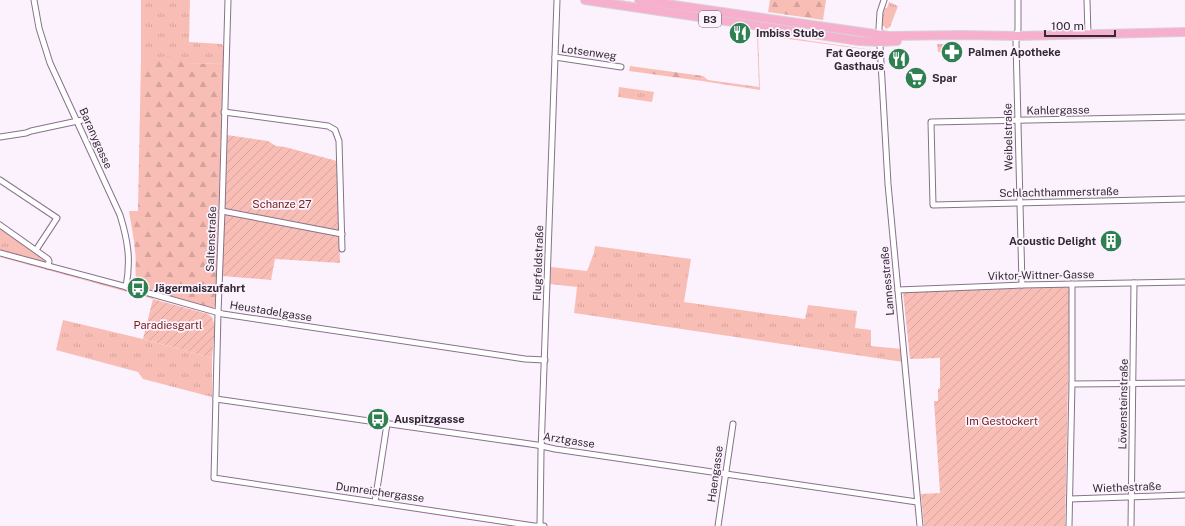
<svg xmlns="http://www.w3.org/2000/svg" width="1185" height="526" font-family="'Public Sans',sans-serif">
<defs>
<pattern id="grass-tufts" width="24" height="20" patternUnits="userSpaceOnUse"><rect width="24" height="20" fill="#f8beb6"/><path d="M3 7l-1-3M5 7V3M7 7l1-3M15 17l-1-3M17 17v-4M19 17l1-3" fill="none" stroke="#d5a39d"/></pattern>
<pattern id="forest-firs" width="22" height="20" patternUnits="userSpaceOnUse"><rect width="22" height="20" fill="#f8beb6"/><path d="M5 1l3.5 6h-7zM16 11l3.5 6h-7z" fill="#d5a39d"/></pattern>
<pattern id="garden-furrows" width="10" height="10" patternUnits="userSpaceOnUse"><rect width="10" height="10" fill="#f8beb6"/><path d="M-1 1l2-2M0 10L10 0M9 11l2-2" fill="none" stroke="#d5a39d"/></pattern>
</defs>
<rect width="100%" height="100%" fill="#fcf2fe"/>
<g fill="url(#grass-tufts)">
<polygon points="141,0 190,0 189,42 222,44 223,46 223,63 190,64 141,58"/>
<polygon points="596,0 620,0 820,30 865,36 865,37 838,34"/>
<polygon points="889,2 898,6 890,27 886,29 884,26 882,26 883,15 885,8 887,8"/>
<polygon points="757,33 873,50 878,51 758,35 760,90 702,81 703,76 708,80 759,87"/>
<polygon points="958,43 959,57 950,57 950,60 943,60 942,52 938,52 937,44 944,44 945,56 957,54 957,46 953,44"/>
<polygon points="619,87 654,92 652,102 618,97"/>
<polygon points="0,229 43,258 45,262 44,263 0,252"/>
<polygon points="595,246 691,259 684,302 805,319 808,305 857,311 855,328 871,330 871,346 902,349 903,362 574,313 577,287 550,284 551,267 587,271 594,253"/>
<polygon points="0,257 6,257 79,277 79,278 90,281 91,280 93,280 153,297 153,299"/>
<polygon points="63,320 143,339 212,358 212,397 143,379 138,372 56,350"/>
</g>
<g fill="url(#forest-firs)">
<polygon points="770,0 826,0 823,20 768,12"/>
<path d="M141 58C156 58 178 53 190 64L223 63 216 305 212 309 139 288C133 276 137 264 135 251 134 238 131 225 129 211H138Z"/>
<polygon points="630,66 703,76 702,81 629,71"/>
</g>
<g fill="url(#garden-furrows)">
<polygon points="227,135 268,141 276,146 285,147 337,161 340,263 275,259 271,280 222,276"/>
<polygon points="1070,287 1065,526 924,526 921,494 940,493 934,401 938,401 938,389 940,388 940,358 910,359 903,292"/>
<polygon points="153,299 208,314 212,317 215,327 212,358 143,339"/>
</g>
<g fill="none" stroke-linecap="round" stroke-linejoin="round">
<g stroke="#88718c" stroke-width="7">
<g id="street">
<path d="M34 0 39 28 50 63 120 215C128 241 131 260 126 287"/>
<polyline points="228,0 222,211 218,313 214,478 534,526 544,526"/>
<polyline points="884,0 880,12 879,28 888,184 920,526"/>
<polyline points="1018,0 1018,29 1016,42 1022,285"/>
<polyline points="1087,0 1088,35"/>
<polyline points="555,57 621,67"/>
<polyline points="224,112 328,126 335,130 339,141 342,249"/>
<polyline points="1185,117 931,122 933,205 1185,199"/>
<polyline points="0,137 26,133 31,131 87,119"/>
<polyline points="0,180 57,218 36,250"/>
<polyline points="222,211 342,234"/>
<polyline points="0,225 48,259 49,261 48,266"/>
<polyline points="0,253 138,290 223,314 525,359 545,360"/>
<polyline points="898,290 1022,285 1185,282"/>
<polyline points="1072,384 1185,383"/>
<polyline points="216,399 537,445 555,449 917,502"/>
<polyline points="1070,499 1185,495"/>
<polyline points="375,502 387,424"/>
<polyline points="540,526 541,452 557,0"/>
<polyline points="718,526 733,424"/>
<polyline points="1069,526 1072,384 1072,284"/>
<polyline points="1131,526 1134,283"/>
</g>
</g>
<g stroke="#d6d4d7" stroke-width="10">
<g id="primary">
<polyline points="585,0 859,41 880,42 897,41"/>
<polyline points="639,0 889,36 962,35 1018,36 1185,32"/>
</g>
</g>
<use href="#street" stroke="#fff" stroke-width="5"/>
<use href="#primary" stroke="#f7afce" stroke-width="8"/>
</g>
<defs>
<g id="restaurant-disc" transform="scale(1.15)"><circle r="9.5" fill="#2f8051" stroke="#fcf2fe"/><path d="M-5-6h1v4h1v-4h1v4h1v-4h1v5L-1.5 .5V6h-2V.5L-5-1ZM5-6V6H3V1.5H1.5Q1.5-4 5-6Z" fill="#fff"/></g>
<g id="pharmacy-disc" transform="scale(1.15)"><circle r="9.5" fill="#2f8051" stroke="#fcf2fe"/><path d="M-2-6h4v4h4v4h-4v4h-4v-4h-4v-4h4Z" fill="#fff"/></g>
<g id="supermarket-disc" transform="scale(1.15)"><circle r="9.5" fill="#2f8051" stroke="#fcf2fe"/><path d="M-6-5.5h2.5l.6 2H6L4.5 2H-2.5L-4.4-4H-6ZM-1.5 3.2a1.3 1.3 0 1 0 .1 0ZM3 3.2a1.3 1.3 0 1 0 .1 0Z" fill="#fff"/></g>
<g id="building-disc" transform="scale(1.15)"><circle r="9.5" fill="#2f8051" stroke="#fcf2fe"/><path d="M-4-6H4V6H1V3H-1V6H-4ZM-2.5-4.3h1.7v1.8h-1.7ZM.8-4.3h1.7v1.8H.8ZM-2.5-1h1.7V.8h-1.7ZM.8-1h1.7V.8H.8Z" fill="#fff"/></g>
<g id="bus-disc" transform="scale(1.15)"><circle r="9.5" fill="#2f8051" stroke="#fcf2fe"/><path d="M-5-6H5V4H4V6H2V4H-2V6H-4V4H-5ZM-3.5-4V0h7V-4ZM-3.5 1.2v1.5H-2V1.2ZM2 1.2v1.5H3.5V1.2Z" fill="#fff"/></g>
</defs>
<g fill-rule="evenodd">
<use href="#restaurant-disc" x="740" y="33"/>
<use href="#pharmacy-disc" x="952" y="52"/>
<use href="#restaurant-disc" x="899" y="59"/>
<use href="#supermarket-disc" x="916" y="78"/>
<use href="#building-disc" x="1111" y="241"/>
<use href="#bus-disc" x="138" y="288"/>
<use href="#bus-disc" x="378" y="419"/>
</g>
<g text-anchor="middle" stroke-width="3.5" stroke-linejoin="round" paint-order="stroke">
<rect fill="#fcf2fe" stroke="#6f6671" stroke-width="1" x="699" y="11" width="22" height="16" rx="3"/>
<g font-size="10" font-weight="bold" fill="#332a35">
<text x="710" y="23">B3</text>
</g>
<g font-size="11" font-weight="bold" fill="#332a35" stroke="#fcf2fe" text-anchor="start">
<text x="756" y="37">Imbiss Stube</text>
<text x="968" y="56">Palmen Apotheke</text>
<text x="884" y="57" text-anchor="end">Fat George<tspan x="884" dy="13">Gasthaus</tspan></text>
<text x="932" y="82">Spar</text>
<text x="1096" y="245" text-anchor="end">Acoustic Delight</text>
<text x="154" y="292">Jägermaiszufahrt</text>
<text x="394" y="423">Auspitzgasse</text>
</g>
<g font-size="11" fill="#332a35" stroke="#fcf2fe">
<text transform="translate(589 52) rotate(8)" y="4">Lotsenweg</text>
<text transform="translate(1058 110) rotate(-1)" y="4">Kahlergasse</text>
<text transform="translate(1008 137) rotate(-91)" y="4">Weibelstraße</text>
<text transform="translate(96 138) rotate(66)" y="4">Baranygasse</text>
<text transform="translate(1059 192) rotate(-1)" y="4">Schlachthammerstraße</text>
<text transform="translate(211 239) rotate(-88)" y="4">Saltenstraße</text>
<text transform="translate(538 263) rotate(-88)" y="4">Flugfeldstraße</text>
<text transform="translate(1041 275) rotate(-1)" y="4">Viktor-Wittner-Gasse</text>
<text transform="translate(887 281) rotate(-95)" y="4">Lannesstraße</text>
<text transform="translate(271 311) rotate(9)" y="4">Heustadelgasse</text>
<text transform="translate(1123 404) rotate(-89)" y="4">Löwensteinstraße</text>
<text transform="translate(569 440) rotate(9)" y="4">Arztgasse</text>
<text transform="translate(715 474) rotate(-82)" y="4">Haengasse</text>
<text transform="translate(1127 487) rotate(-2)" y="4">Wiethestraße</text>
<text transform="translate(380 492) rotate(8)" y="4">Dumreichergasse</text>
</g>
<g font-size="11" fill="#77231d" stroke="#fcf2fe">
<text x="282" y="208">Schanze 27</text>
<text x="168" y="329">Paradiesgartl</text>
<text x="1002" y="425">Im Gestockert</text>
</g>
</g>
<path d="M1045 30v6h70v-6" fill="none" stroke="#332a35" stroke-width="2"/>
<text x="1051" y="30" font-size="12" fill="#332a35" stroke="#fcf2fe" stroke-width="3" paint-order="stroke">100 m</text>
</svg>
